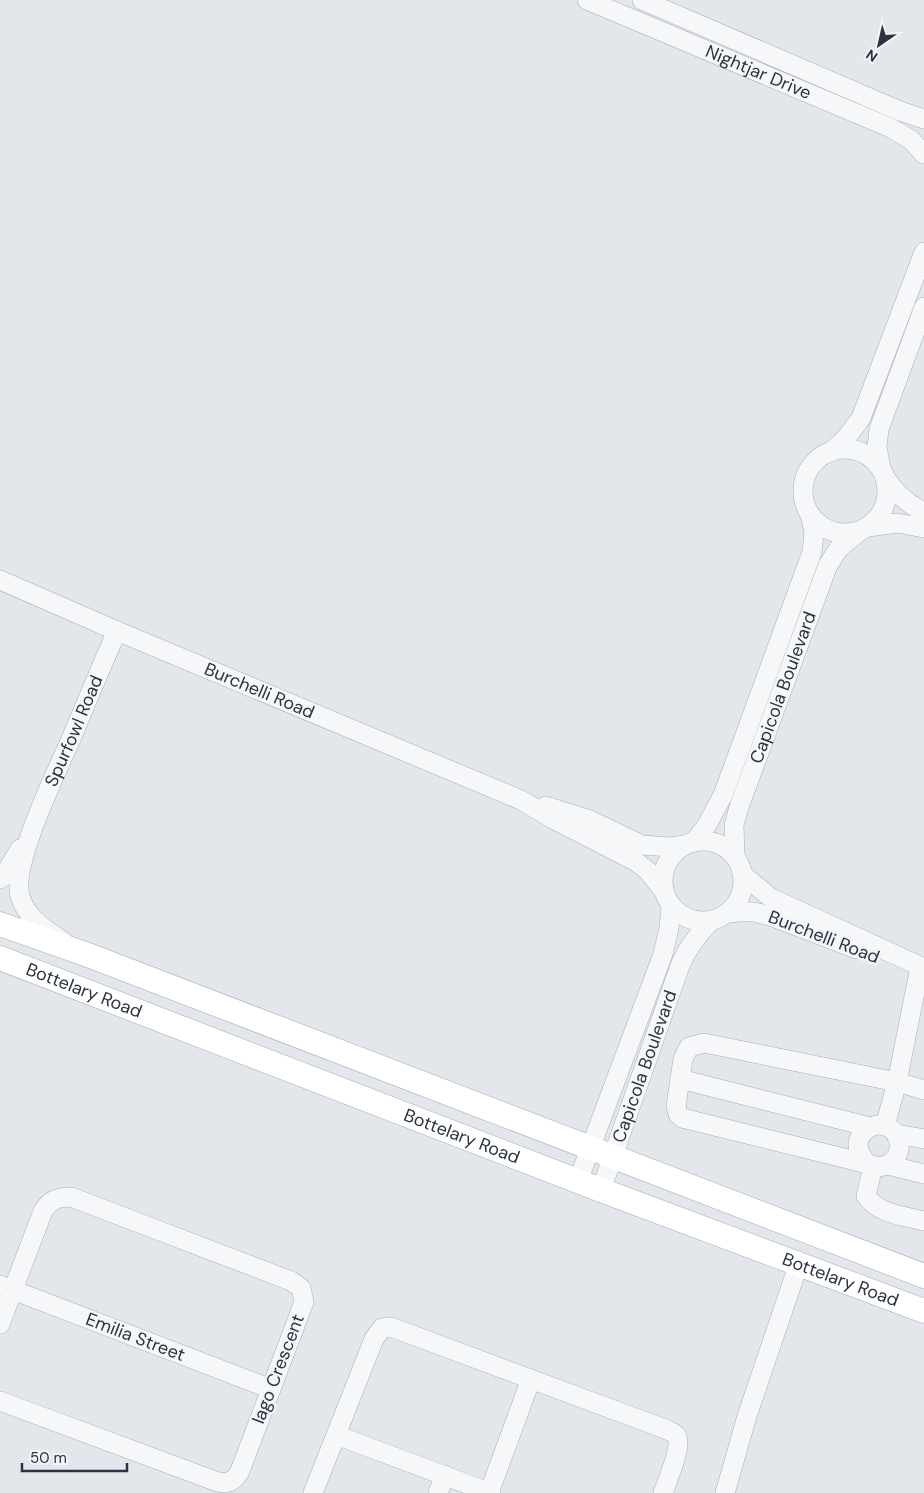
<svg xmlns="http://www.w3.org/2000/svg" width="924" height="1493" font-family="'DM Sans',sans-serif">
<rect width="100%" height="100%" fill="#e3e6eb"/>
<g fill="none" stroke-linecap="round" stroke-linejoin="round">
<g stroke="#a8adb5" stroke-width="20">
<g id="minor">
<path id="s1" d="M587 0 891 128 911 140 924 154"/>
<polyline points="642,0 900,111 924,119"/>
<circle cx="845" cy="491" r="42"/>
<polyline points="831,452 847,437 861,418 924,252"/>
<polyline points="881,469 877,447 879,429 924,307"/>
<path d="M885 477C895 493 907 504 924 512"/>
<polyline points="868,527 897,523 924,528"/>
<path id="s2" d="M0 580 117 631 521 800 553 819 635 861 648 871 663 890"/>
<polyline points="546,806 590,820 642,845 670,847 685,845"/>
<circle cx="703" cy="881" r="40"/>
<polyline points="694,842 707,825 723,795 812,552 814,532 810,514"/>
<path id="s3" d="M735 857 734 825 739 807 828 565 839 548 860 531"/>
<polyline points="742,874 771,898 924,968"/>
<polyline points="0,879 3,877 20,849"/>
<polyline points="727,913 740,912 754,912 770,916 856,949"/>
<path id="s4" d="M63 941C45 930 26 917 20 896 11 864 57 771 71 739 86 703 101 667 117 631"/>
<polyline points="680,1079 870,1127"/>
<polyline points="885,1126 897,1082 920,967"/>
<polyline points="896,1134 924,1139"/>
<path d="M867 1163C860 1156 856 1148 859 1139 862 1132 867 1128 873 1126 900 1118 912 1160 880 1167L682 1118 678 1114 676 1106 683 1059 689 1047 704 1043 897 1082 924 1090"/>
<polyline points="888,1165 924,1174"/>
<path d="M873 1166 866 1196C878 1214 904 1216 924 1221"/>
<polyline points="578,1181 663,954 669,928 671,906"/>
<path id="s5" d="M601 1190 681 963C689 946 698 934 711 921"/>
<path id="s6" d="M0 1285 271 1389"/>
<path d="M0 1324 43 1211C50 1200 58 1197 71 1197L291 1281 301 1288 304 1302 240 1471C234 1482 226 1485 215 1481L0 1401"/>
<polyline points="336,1435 491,1493"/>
<path d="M313 1493 374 1339 382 1328 391 1327 665 1429C668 1431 673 1432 676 1435 684 1442 667 1482 663 1493"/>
<polyline points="438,1493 445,1475"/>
<polyline points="489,1493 531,1379"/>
<polyline points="725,1493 747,1416 799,1263"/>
</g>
</g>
<g stroke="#a3aab7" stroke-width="25">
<g id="major">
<polyline points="0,924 88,955 924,1276"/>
<path id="s7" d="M0 958 601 1190 924 1311"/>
</g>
</g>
<use href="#minor" stroke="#f6f7f9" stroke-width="19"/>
<use href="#major" stroke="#fff" stroke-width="24"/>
</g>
<g text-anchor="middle" stroke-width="5" stroke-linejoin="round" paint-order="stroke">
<g font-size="18" fill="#2b3343" stroke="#f3f5f8">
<text dy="6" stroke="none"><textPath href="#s1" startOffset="186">Nightjar Drive</textPath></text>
<text dy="6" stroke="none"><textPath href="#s3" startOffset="178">Capicola Boulevard</textPath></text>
<text dy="6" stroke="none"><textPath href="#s2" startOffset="282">Burchelli Road</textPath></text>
<text dy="6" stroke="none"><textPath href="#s4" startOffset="239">Spurfowl Road</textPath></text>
<text transform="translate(824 937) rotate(21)" y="6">Burchelli Road</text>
<text dy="6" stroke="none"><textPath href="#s7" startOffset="90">Bottelary Road</textPath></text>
<text dy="6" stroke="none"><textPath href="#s5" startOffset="131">Capicola Boulevard</textPath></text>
<text dy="6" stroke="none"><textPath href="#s7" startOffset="495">Bottelary Road</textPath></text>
<text dy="6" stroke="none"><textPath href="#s7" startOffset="900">Bottelary Road</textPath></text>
<text dy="6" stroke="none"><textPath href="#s6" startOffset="145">Emilia Street</textPath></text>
<text transform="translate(278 1369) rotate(-69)" y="6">Iago Crescent</text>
</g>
</g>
<g transform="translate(879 45) rotate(214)" stroke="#f3f5f8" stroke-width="4" paint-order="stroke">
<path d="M0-4L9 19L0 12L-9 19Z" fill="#2b3343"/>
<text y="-8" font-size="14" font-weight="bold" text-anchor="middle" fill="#2b3343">N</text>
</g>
<path d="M22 1463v8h105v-8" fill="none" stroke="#2b3343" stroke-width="2.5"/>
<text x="30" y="1463" font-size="15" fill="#2b3343" stroke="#f3f5f8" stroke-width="4" paint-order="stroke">50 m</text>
</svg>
